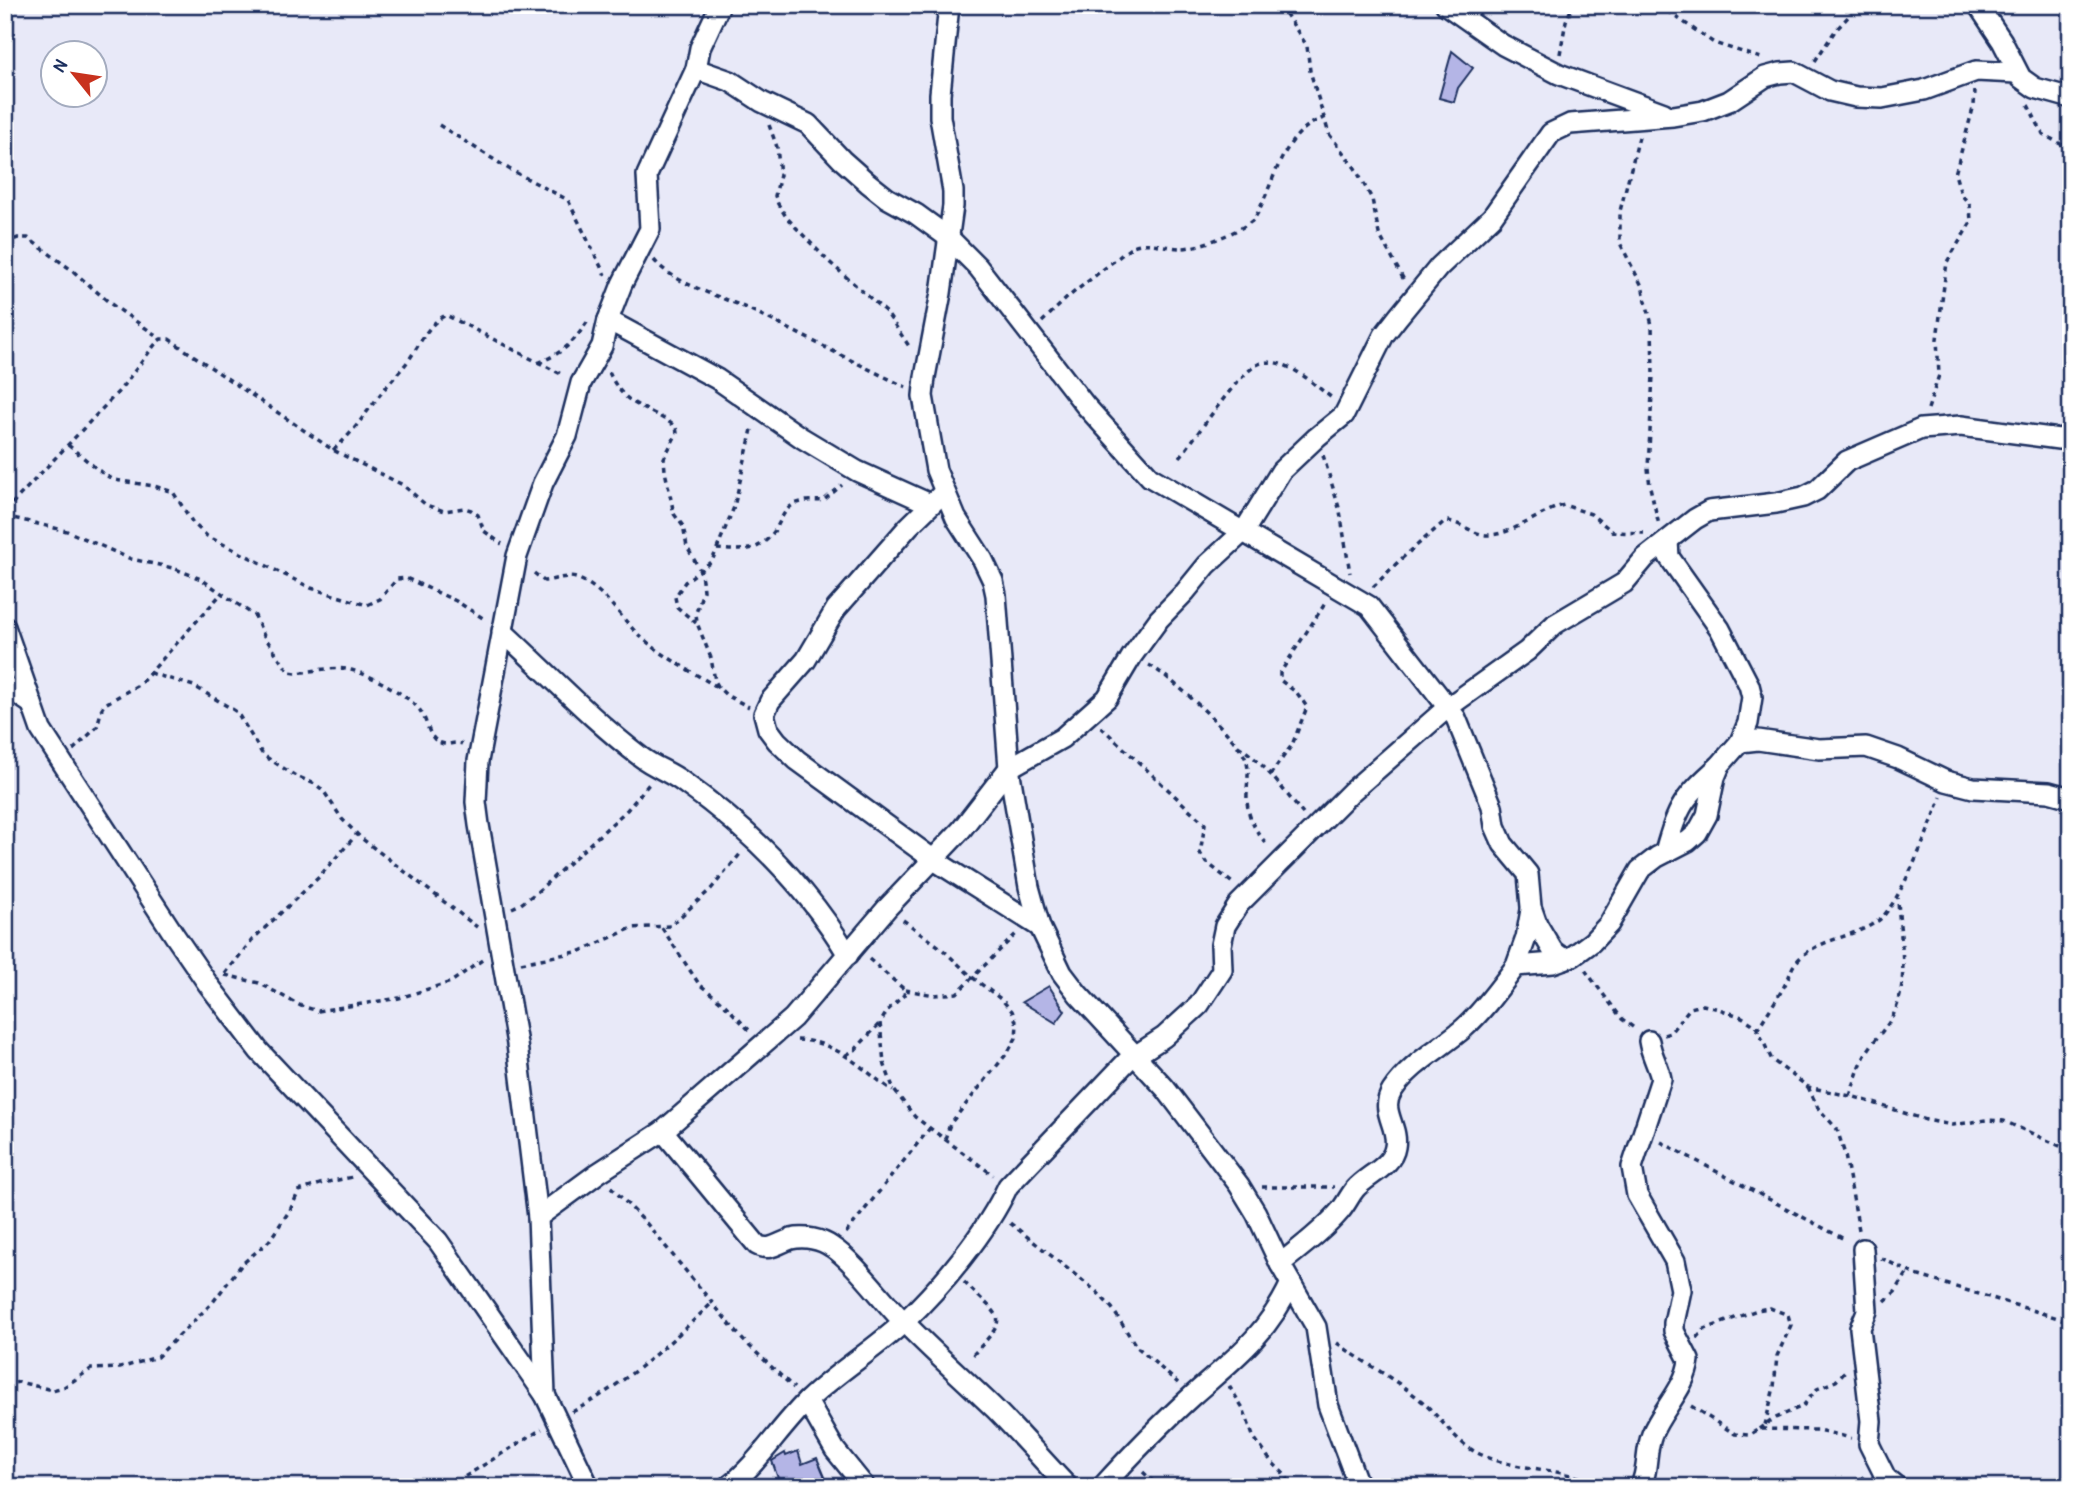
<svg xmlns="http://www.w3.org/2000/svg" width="2076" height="1492" font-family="'Patrick Hand',sans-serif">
<rect width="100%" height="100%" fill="#e8e9f8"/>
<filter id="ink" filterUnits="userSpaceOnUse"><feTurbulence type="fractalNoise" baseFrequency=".0143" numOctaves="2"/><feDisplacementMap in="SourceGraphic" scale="14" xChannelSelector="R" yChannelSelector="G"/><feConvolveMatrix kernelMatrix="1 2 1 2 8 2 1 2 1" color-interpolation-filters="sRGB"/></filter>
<g filter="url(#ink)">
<g fill="#b4b5e6" stroke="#1b2f5e" stroke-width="2">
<polygon points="1452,51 1473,68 1458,88 1454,102 1439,98"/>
<polygon points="1049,986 1065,1011 1056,1023 1022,1002"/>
<polygon points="798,1451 802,1464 817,1458 825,1477 801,1487 781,1487 772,1461 785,1453 786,1456"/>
</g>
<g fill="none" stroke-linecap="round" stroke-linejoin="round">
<g stroke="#1b2f5e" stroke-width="24">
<g id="minor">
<polyline points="949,5 940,94 940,117 953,191 953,206 941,293 925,377 923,396 936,470 956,518 983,560 993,581 996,595 1009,768 1029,887 1040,927 1062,973 1078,994 1165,1088 1239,1185 1256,1213 1280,1264 1316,1327 1328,1405 1359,1487"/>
<polyline points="1446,5 1503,45 1559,74 1664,113"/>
<polyline points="1978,5 2002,41 2021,78 2035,88 2071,98"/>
<polyline points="696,69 730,81 762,102 808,124 842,160 868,183 887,198 916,214 949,238 978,267 1085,405 1150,477 1369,606 1456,718 1492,806 1495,826 1503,844 1528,874 1531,907 1537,924 1553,951 1564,959"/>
<polyline points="608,320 717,379 802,438 857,471 930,504"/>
<polyline points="944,492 909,526 836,609 806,660 770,701 764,714 768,729 777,741 797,760 934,860 1040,927"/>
<polyline points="5,627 41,730 175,936 208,984 259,1051 438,1241 545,1395 589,1487"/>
<path d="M502 631C548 673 592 720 641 757 654 767 670 772 683 782 749 829 806 884 848 955"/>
<polyline points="5,686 32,704"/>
<polyline points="1740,742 1758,740 1819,749 1866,747 1898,758 1946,781 1973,788 2049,792 2071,798"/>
<path d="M1665 852C1678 806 1683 798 1719 766"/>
<polyline points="1516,966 1526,938 1531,910"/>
<polyline points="1135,1056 1164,1037 1199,1005 1222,970 1221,945 1225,926 1239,904 1351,792 1447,708 1527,651 1555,624 1624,583 1645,558 1695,519 1709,511 1776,503 1803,497 1817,490 1847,461 1921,429 1961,426 2059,439 2071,435"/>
<path d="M663 1131 757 1245C770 1252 778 1243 791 1239 805 1236 821 1239 832 1247 854 1261 882 1300 902 1320 932 1351 964 1379 995 1409 1020 1434 1043 1461 1068 1487"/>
<polyline points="538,1217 598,1173 663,1131 793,1018 887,908 961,830 1009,768 1062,738 1107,698 1132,656 1159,619 1185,592 1207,565 1244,531 1281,471 1317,437 1344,415 1384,335 1398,317 1439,267 1492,217 1551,133 1570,124 1673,116 1703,111 1729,101 1765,77 1780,73 1794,72 1830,91 1856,97 1882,98 1924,90 1976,71 2016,73"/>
<polyline points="1863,1249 1867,1311 1860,1328 1871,1421 1869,1444 1886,1478 1897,1487"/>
<path d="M1280 1264C1301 1247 1323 1231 1340 1211 1346 1204 1350 1195 1355 1189 1367 1175 1392 1167 1395 1147 1399 1126 1379 1111 1392 1091 1410 1064 1441 1048 1464 1028 1484 1010 1500 987 1516 966L1553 963 1564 959 1573 956 1592 942 1609 924 1640 870 1657 857 1688 841 1697 833 1707 815 1715 777 1720 765 1740 742 1748 723 1752 697 1749 685 1720 629 1669 557 1668 541"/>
<polyline points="545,1395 538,1217 517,1044 479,825 476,802 478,761 517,556 543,483 567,436 581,383 602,346 608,320 622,284 650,229 647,175 696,69 700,48 720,5"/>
<polyline points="807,1401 835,1450 865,1487"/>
<path d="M728 1487C759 1463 780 1427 808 1400 838 1371 874 1350 904 1322 941 1287 987 1232 1008 1186L1134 1054"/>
<path d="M1102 1487C1131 1455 1161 1424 1193 1395 1234 1359 1268 1334 1291 1283"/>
<path d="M1640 1487C1649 1471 1645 1451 1652 1434 1662 1409 1686 1388 1689 1360L1674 1331V1323L1681 1290 1675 1261 1637 1195 1632 1167 1661 1079C1659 1067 1651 1055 1649 1041"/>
</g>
</g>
<g stroke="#1b2f5e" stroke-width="3.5" stroke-dasharray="5 5" stroke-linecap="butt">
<polyline points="1280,5 1307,46 1310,71 1329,134 1355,168 1372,199 1379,234 1405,282"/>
<polyline points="1638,5 1669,12 1714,43 1761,58"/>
<polyline points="1560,54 1566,21 1573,5"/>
<polyline points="1815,61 1835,31 1849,16 1852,5"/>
<polyline points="2028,105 2043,134 2071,150"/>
<polyline points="439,125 509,169 568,200 605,275"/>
<polyline points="769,125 777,147 779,166 780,175 775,196 778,204 787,218 827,260 886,312 911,349"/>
<polyline points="1639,137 1620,211 1620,243 1642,286 1652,325 1653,375 1648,468 1650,487 1659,525"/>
<polyline points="5,243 18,238 28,238 73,271 111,304 160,338"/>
<path d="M654 260C676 286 725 297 755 312 806 337 855 363 906 387"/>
<path d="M1042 322 1068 297 1133 246C1148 240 1166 248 1181 248 1199 248 1238 232 1252 221 1258 215 1261 205 1265 197 1278 167 1289 129 1324 118"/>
<path d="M538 363C564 352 572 344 588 321"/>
<path d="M609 372C625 409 647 405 676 427L677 433 664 458 665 471 674 514 683 526 687 547 700 570 702 580 703 591 696 613 697 623 711 658 715 681 719 688 726 695 749 707"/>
<polyline points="1928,409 1939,375 1937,339 1947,262 1971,222 1970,205 1961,194 1955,174 1974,105 1975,91"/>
<polyline points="68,445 102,473 114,480 154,486 173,492 193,523 207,536 311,588 367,605 380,599 397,579 406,578 456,601 486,620"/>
<path d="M333 450C351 435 362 418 376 400 386 386 398 374 408 361 420 345 427 324 446 315L563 375"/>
<polyline points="1323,455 1340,511 1350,573"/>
<path d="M1180 457C1195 439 1240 369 1261 363 1287 357 1313 384 1332 398"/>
<polyline points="5,511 119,391 157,342 161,339 169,339 333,450 403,485 426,505 444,511 465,508 471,510 478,515 484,531 502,544"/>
<path d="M5 516 67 531 131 559 173 568 201 579 255 616 264 636 289 672 296 673C313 671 334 666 351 670 369 674 411 696 421 712 428 722 428 739 441 743 449 746 455 741 462 744"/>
<path d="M717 549C730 550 749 552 760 545 790 526 772 497 823 501L842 485"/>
<path d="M534 573 544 581C555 580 565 575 576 578 603 587 621 619 641 637 664 657 692 672 719 688"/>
<path d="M1373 587 1400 560 1445 521C1459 521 1472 534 1487 535 1511 536 1541 511 1564 505L1591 514 1613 532 1644 533"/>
<polyline points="696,623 677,607 675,597 685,582 712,561 734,507 753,425"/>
<path d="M1149 665C1169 675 1240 740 1246 760 1250 770 1247 782 1247 793 1246 814 1254 831 1269 846"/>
<polyline points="150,673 194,686 237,712 263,755 294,775 315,784 323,790 342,819 361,838 477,927"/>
<polyline points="1101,727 1205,824 1200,853 1205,861 1235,885"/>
<path d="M1238 746C1265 763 1283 790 1303 814"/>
<polyline points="73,750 97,727 102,708 105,704 140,684 222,593"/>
<polyline points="1270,775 1292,745 1307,707 1297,693 1280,680 1280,673 1326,602"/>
<polyline points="512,908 521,904 537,892 627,810 649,784"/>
<polyline points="903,920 941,948 972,977 1002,1000 1012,1011 1017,1024 1016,1038 1008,1052 950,1124 945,1139"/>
<polyline points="662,928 699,984 725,1005 751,1032"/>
<polyline points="869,959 905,990 904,995 888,1010 880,1023 884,1063 894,1090 915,1117 993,1175"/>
<polyline points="521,963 581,951 632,928 670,926 711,889 741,853"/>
<polyline points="1585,970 1622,1019 1637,1030"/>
<polyline points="225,974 252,940 318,878 357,834"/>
<polyline points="225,975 259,983 301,1006 318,1011 399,998 451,982 485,958"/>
<polyline points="905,990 935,995 957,993 1018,932"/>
<path d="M1757 1030C1767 1013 1779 997 1788 979 1790 975 1791 969 1794 965 1813 938 1854 939 1879 920 1899 905 1932 823 1941 797"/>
<polyline points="1664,1035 1670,1033 1690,1008 1703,1005 1719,1009 1742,1017 1756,1026 1772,1060 1808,1087 1855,1097 1926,1120 1952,1125 1986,1120 2004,1121 2071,1151"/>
<path d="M797 1040C838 1041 861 1069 893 1091"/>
<polyline points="846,1055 855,1050 880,1023"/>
<polyline points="1808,1087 1818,1108 1837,1129 1845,1155 1859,1230"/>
<path d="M1850 1096C1856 1078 1860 1061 1871 1046 1879 1034 1890 1024 1895 1011 1910 976 1899 934 1898 898"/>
<polyline points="1661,1142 1846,1240"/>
<polyline points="611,1187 647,1224 743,1340 794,1388"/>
<polyline points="1262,1187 1334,1187"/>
<polyline points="1010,1223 1097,1292 1112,1308 1136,1346 1178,1383"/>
<polyline points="846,1233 930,1128"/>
<polyline points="1881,1258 1916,1275 2071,1322"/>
<path d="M964 1282C1003 1322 1012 1313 970 1358"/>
<polyline points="1885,1301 1895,1292 1908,1272"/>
<polyline points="1697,1338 1705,1329 1757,1310 1770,1308 1788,1315 1791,1325 1777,1356 1774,1387 1765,1425"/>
<path d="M1337 1343C1363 1362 1392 1377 1418 1398 1440 1415 1455 1444 1482 1455 1519 1472 1564 1466 1602 1487"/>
<polyline points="5,1385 19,1382 52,1390 64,1387 91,1369 120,1368 157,1357 213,1302 242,1264 269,1241 290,1210 299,1191 323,1183 353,1177"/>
<polyline points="1229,1386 1243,1408 1253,1436 1270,1460 1286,1476 1292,1487"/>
<polyline points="1691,1406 1735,1434 1749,1435 1759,1429 1818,1430 1851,1438"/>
<path d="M572 1412C625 1384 669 1344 712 1303"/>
<polyline points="1759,1429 1771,1420 1803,1406 1817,1389 1836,1381 1846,1370"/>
<polyline points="1143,1472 1159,1487"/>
<polyline points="448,1487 542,1429"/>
<polyline points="1853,1487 1864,1476"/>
</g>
<use href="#minor" stroke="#fff" stroke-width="19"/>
</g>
</g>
<rect width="2076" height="1492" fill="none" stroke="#fff" stroke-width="28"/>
<rect x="14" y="14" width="2048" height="1464" fill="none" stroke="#1b2f5e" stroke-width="2.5" filter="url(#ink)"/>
<g transform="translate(74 74) rotate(300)"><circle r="33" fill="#ffffff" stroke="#a4acbf" stroke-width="2"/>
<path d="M0-5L12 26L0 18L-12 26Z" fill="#c8321e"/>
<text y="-10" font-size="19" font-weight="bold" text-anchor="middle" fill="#1b2f5e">N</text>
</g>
</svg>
